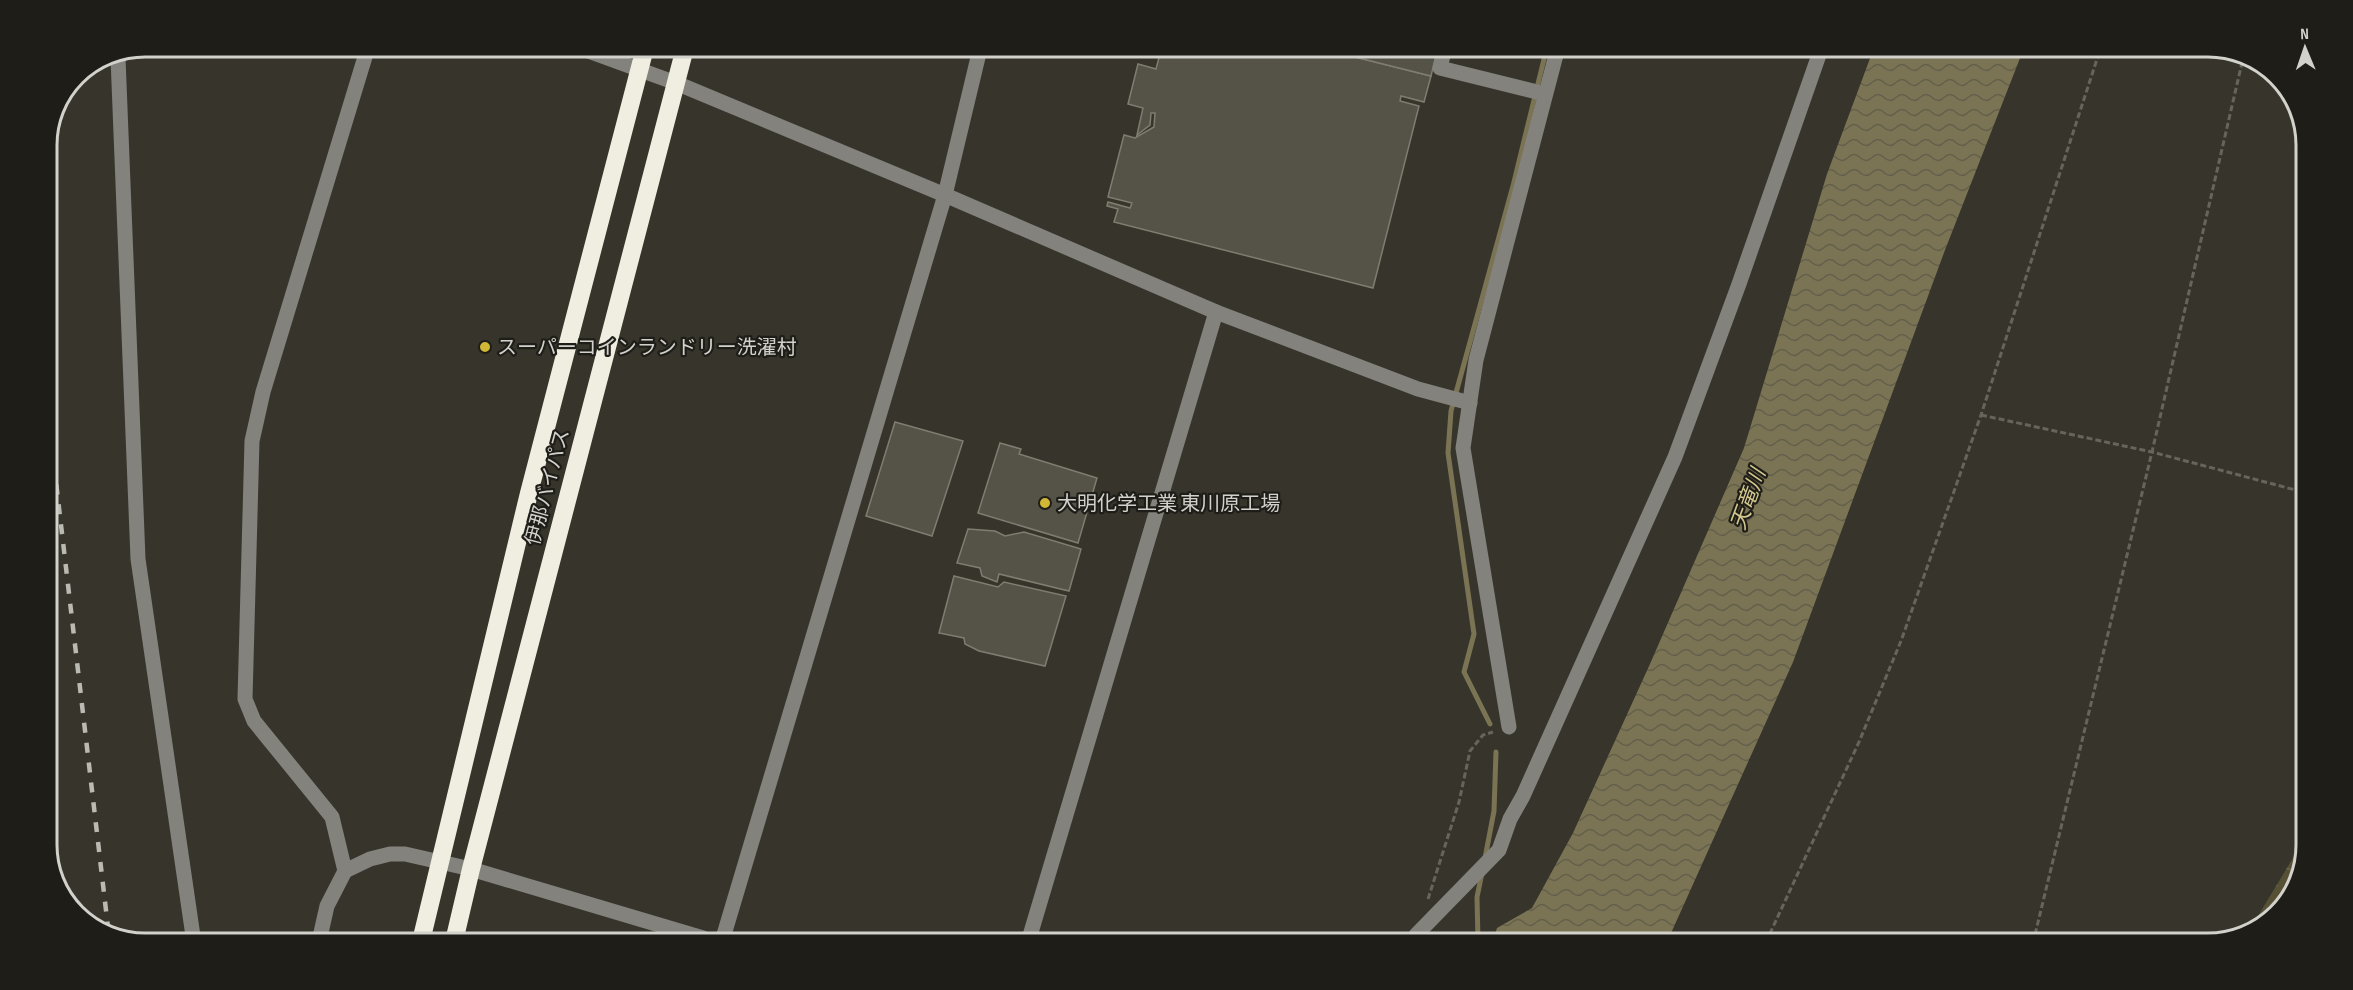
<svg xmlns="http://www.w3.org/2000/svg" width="2353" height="990" font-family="'Sofia Sans Condensed','Noto Sans JP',sans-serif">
<defs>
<pattern id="forest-crowns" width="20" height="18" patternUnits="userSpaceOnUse" patternTransform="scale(1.5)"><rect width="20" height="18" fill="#565035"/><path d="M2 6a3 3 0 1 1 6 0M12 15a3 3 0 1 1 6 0" fill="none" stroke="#6d6851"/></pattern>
<pattern id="water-waves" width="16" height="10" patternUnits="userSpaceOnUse" patternTransform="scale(1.5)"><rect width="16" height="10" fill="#7b7454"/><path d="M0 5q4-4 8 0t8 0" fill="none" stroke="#635f4b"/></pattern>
</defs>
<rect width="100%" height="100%" fill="#37352b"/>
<polygon fill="url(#forest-crowns)" points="2299,848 2299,883 2263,927 2249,931"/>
<polygon fill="url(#water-waves)" points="1872,53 2022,53 1945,250 1793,662 1667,942 1493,941 1497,928 1532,908 1573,833 1650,664 1744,448 1827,174"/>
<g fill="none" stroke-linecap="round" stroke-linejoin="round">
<g stroke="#7b7454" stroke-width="5">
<polyline points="1490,724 1464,672 1474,634 1448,453 1451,411 1513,186 1546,51"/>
<polyline points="1485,858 1494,811 1496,752"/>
<polyline points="1478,941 1477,897 1482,873"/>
</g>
</g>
<g fill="#555248" stroke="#7f7d71" stroke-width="1.5">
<polygon points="1161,50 1331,51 1431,76 1424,102 1401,96 1400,101 1419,106 1373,288 1114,222 1118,209 1107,206 1108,202 1130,208 1132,203 1108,197 1124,135 1135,138 1154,127 1155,113 1151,113 1150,125 1137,135 1143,108 1128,104 1138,64 1156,69"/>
<polygon points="1331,51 1437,51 1431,76"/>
<polygon points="895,422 963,441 932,536 866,516"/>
<polygon points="1000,443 1021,449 1019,454 1097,478 1078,543 978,513"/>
<polygon points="968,529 995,531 1005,536 1024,532 1081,549 1069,591 999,574 997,582 982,576 980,568 957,563"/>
<polygon points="954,576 998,587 1004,582 1066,596 1045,666 979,651 965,644 964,638 939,633"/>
</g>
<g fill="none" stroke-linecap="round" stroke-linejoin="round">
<g stroke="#66655c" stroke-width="3" stroke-dasharray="6 3" stroke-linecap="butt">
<polyline points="1981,415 2152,452 2303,492"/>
<polyline points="2294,888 2299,878"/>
<polyline points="1428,899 1459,802 1470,751 1483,735 1493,732"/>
<polyline points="1766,942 1859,742 1901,641 1981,415 2099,53"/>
<polyline points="2033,943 2152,452 2244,54"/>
</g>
<g stroke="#83827d" stroke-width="15">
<polyline points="580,48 676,83 945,195 1216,312 1418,389 1470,403"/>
<polyline points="1444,51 1440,68 1545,94"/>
<polyline points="118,58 138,559 193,936"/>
<polyline points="1509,727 1463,448 1476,360 1557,51"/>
<polyline points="345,871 332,817 254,721 245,699 252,441 263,392 368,47"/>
<polyline points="320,937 327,906 345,871 370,859 390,854 405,854 471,869 703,938"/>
<polyline points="723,938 945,195 980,49"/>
<polyline points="1029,939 1216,312"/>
<polyline points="1413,941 1416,935 1499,850 1510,819 1523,796 1675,457 1739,284 1820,52"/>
</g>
<g stroke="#f0ede1" stroke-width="18">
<polyline points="422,937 529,493 645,48"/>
<polyline points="455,937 471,869 685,48"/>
</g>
<polyline stroke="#bab9b2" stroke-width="4.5" stroke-dasharray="10 10" stroke-linecap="butt" points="47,405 109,936"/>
</g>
<g fill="#d1b736" stroke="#1e1d18" stroke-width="2">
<circle cx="485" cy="347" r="6"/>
<circle cx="1045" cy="503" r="6"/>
</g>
<g text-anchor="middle" stroke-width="4.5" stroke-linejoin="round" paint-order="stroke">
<g font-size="20" fill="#d2d1cb" stroke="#1e1d18" text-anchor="start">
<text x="497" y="354">スーパーコインランドリー洗濯村</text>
<text x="1057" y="510">大明化学工業 東川原工場</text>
</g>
<g font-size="20" fill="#d2d1cb" stroke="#1e1d18">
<text transform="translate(547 487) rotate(-75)" y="7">伊那バイパス</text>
</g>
<g font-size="21" font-style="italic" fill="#d4c88e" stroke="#1e1d18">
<text transform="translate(1748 499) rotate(-70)" y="7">天竜川</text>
</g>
</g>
<path d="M0 0H2353V990H0ZM145 57H2208A88 88 0 0 1 2296 145V845A88 88 0 0 1 2208 933H145A88 88 0 0 1 57 845V145A88 88 0 0 1 145 57Z" fill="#1e1d18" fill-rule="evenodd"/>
<path fill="none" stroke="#d2d1cb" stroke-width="3" d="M145 57H2208A88 88 0 0 1 2296 145V845A88 88 0 0 1 2208 933H145A88 88 0 0 1 57 845V145A88 88 0 0 1 145 57Z"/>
<g transform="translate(2305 48) rotate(358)" stroke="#1e1d18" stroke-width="4.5" paint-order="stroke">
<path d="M0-4.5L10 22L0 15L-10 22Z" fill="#d2d1cb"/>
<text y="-9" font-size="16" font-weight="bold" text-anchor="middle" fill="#d2d1cb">N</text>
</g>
</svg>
